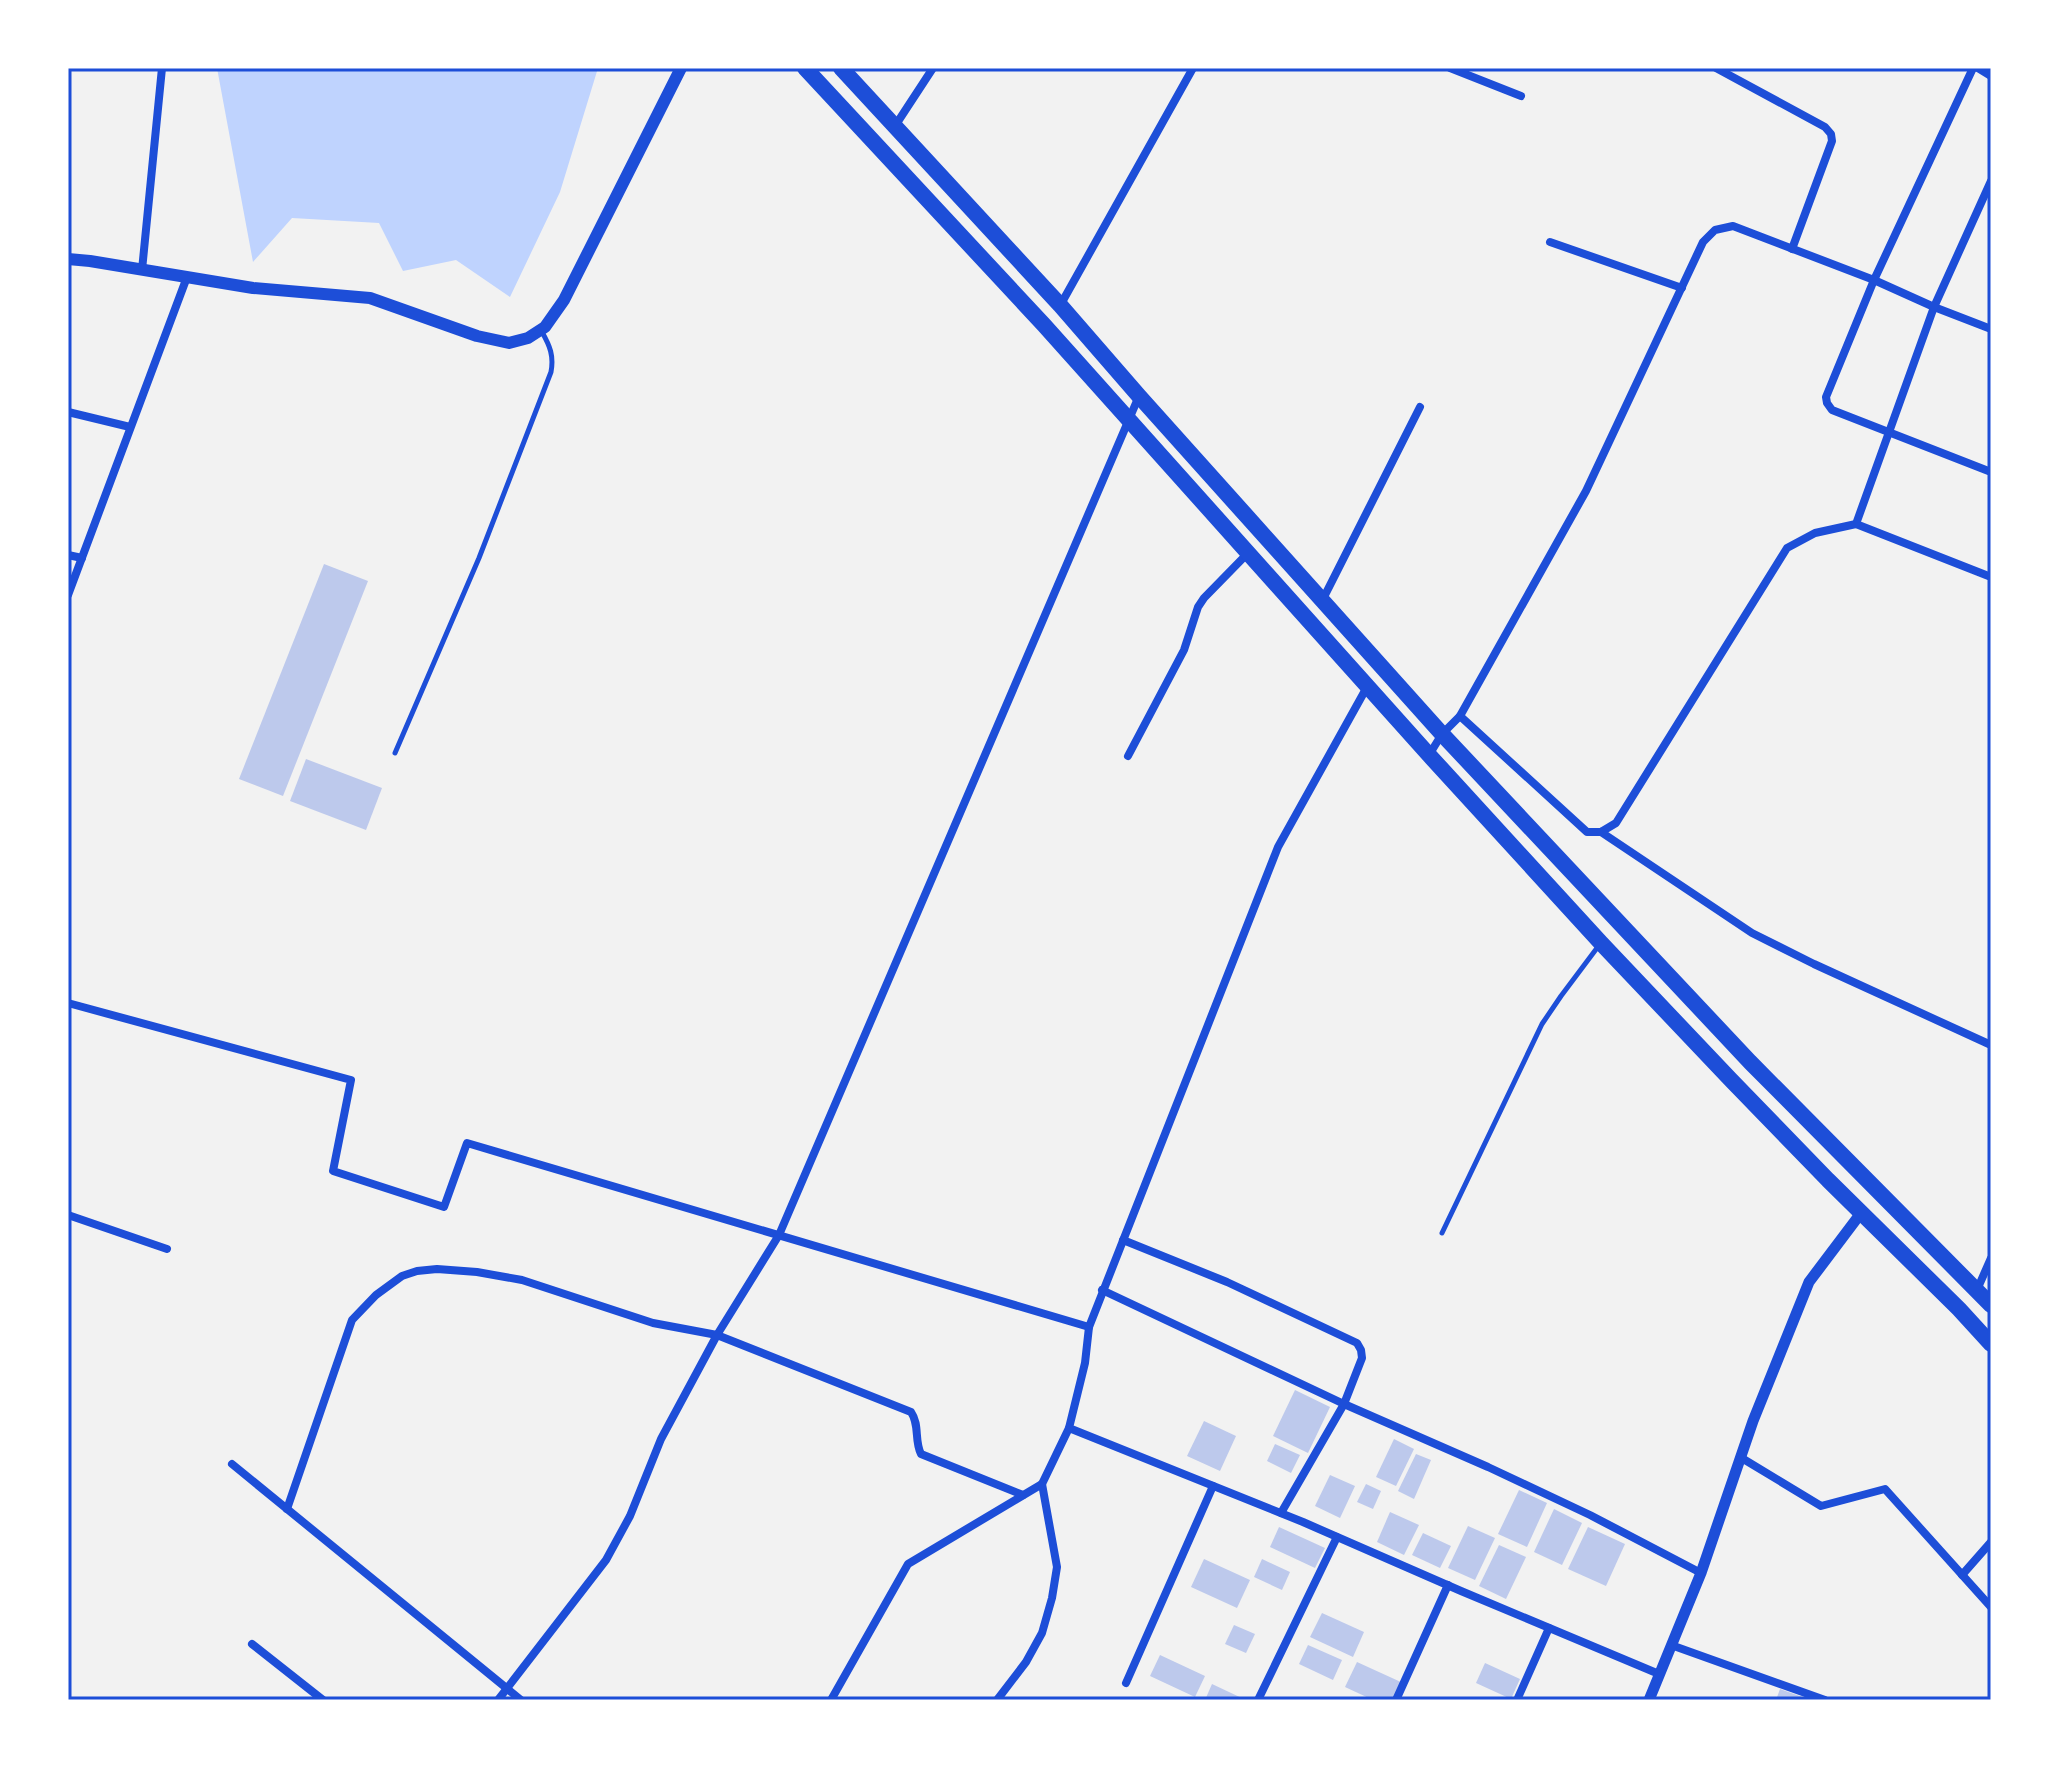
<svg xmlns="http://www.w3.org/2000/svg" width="2059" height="1768" font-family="Georgia,serif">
<rect width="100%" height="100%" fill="#f2f2f2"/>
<polygon fill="#bfd3fe" points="217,68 598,68 560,192 510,297 456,260 403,271 379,223 292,218 253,262"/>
<g fill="#bdc9ec">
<polygon points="324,564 368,581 283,796 239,779"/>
<polygon points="306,759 382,788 366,830 290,801"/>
<polygon points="1295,1390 1330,1407 1308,1453 1273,1436"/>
<polygon points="1204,1421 1236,1436 1220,1471 1187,1456"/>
<polygon points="1394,1439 1414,1449 1396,1486 1376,1477"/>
<polygon points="1275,1444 1300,1455 1291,1473 1267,1461"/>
<polygon points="1416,1454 1431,1460 1414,1499 1398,1491"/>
<polygon points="1330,1475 1355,1486 1340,1518 1315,1506"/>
<polygon points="1366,1484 1381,1491 1373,1509 1357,1502"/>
<polygon points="1519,1490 1547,1503 1527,1547 1498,1534"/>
<polygon points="1554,1509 1582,1523 1562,1565 1534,1552"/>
<polygon points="1390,1512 1419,1525 1404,1555 1377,1542"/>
<polygon points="1468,1526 1495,1538 1475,1580 1448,1568"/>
<polygon points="1279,1527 1325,1548 1315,1568 1270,1547"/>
<polygon points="1588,1527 1625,1544 1606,1586 1568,1569"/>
<polygon points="1423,1533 1451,1546 1440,1568 1412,1555"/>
<polygon points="1499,1545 1526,1557 1506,1599 1479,1586"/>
<polygon points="1204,1559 1250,1580 1237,1608 1191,1587"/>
<polygon points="1262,1559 1290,1572 1282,1590 1254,1577"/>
<polygon points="1322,1613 1364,1632 1353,1657 1310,1637"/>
<polygon points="1234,1625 1255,1634 1246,1653 1225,1644"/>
<polygon points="1308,1645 1342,1660 1333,1680 1299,1664"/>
<polygon points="1160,1655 1205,1676 1195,1697 1150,1676"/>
<polygon points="1357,1662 1403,1683 1395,1700 1373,1700 1345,1687"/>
<polygon points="1485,1663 1520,1679 1511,1699 1476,1683"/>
<polygon points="1212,1684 1246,1700 1205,1700"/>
<polygon points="1780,1689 1811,1700 1776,1700"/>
</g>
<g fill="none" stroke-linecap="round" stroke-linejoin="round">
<g stroke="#1d4ed8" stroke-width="5">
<path d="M395 753 479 558 551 372C554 356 550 346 542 332"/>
<polyline points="1442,1233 1542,1024 1561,996 1600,944"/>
</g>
<g stroke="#1d4ed8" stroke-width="8">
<polyline points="1450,68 1521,96"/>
<polyline points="1716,68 1825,127 1831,134 1832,141 1792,249"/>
<polyline points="1973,68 1874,280 1826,397 1827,403 1832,410 1991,472"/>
<polyline points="1978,68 1991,76"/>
<polyline points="895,126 933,68"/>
<polyline points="1550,242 1682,288"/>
<polyline points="142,270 162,68"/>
<polyline points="1061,304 1193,68"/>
<polyline points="68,412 130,427"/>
<polyline points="1856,524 1991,577"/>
<polyline points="68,555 82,558"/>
<polyline points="68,595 187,277"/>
<polyline points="1323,599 1420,407"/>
<polyline points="1367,687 1278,847 1089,1327 1085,1363 1069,1428 1303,1522 1461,1591 1659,1674"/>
<polyline points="1460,716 1587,832 1601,832 1616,823 1787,548 1815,533 1856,524 1934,307 1991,329"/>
<polyline points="1429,755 1442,734 1460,716 1586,491 1703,242 1715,230 1733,226 1874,280 1934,307 1991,181"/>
<polyline points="1128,756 1184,650 1198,607 1204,598 1248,553"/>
<polyline points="1601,832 1752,933 1814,964 1991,1045"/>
<polyline points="68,1003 351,1080 333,1171 444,1207 467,1143 1089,1327"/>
<polyline points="68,1215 167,1249"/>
<polyline points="1123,1240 1227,1282 1357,1343 1361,1350 1362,1358 1344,1404 1281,1513"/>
<polyline points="1102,1290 1344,1404 1488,1467 1590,1515 1701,1573"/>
<polyline points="1977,1290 1991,1258"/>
<polyline points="1740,1457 1821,1506 1885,1489 1991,1607"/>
<polyline points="232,1464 521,1700"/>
<path d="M287 1509 352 1320 376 1295 402 1276 417 1271 437 1269 477 1272 522 1280 653 1323 717 1335 911 1412C920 1425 914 1440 921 1454L1023 1495"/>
<polyline points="1962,1575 1991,1542"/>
<polyline points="252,1644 323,1700"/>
<polyline points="1671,1645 1825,1700"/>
<polyline points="1126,1683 1213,1486"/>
<polyline points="498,1700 606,1560 630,1516 661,1439 717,1335 779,1235 1139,396"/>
<polyline points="831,1700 908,1564 1042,1484 1069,1428"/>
<polyline points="997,1700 1026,1662 1042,1633 1052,1598 1057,1567 1042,1484"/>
<polyline points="1258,1700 1337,1537"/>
<polyline points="1396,1700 1448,1585"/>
<polyline points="1517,1700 1549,1628"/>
</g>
<polyline stroke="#1d4ed8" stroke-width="11" points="1649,1700 1701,1573 1753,1421 1809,1282 1861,1213"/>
<polyline stroke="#1d4ed8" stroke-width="12" points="68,259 90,261 253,288 370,298 477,336 509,343 528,338 545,327 564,300 681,68"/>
<g stroke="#1d4ed8" stroke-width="16">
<polyline points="805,68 1044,325 1429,755 1601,943 1731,1080 1828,1180 1959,1309 1991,1344"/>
<polyline points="841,68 1060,305 1139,396 1442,734 1750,1062 1991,1305"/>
</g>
</g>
<rect width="2059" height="1768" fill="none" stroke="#ffffff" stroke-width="140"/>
<rect x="70" y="70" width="1919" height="1628" fill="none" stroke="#1d4ed8" stroke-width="3"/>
</svg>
